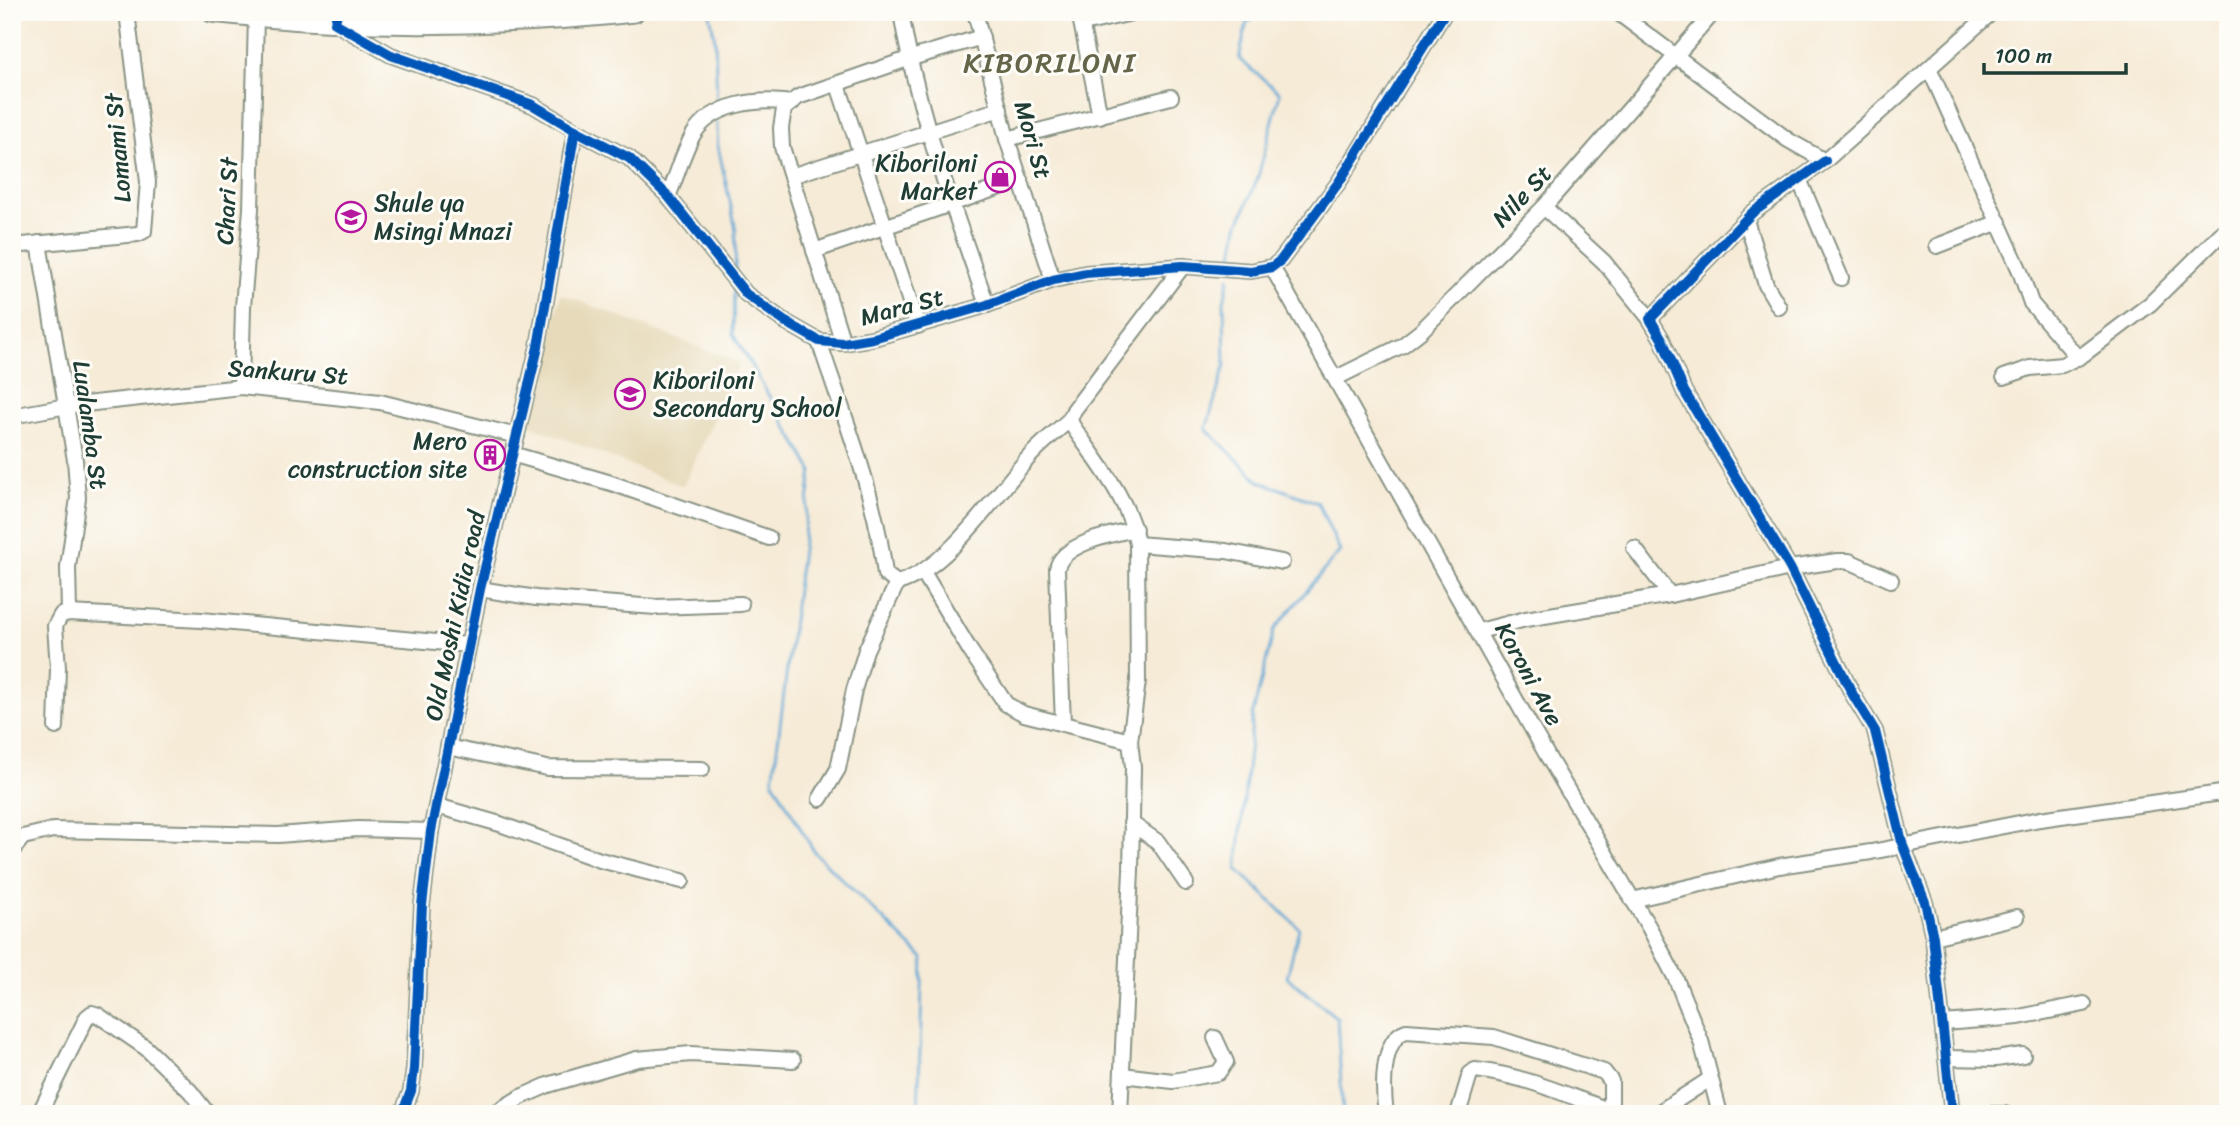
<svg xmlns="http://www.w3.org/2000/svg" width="2240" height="1126" font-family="Sriracha,sans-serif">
<rect width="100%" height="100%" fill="#fdfcf7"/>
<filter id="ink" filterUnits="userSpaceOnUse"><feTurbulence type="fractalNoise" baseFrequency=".0143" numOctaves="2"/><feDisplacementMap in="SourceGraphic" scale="14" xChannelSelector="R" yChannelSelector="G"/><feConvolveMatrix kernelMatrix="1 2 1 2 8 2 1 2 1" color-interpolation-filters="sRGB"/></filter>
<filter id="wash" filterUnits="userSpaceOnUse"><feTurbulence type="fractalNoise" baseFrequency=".00686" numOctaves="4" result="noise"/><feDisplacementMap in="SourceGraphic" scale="28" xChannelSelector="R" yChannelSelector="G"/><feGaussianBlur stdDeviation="1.57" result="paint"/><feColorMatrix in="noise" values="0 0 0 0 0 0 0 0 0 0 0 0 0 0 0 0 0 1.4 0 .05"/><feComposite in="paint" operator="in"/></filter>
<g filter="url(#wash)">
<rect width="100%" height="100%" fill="#f6ebd7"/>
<polygon fill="#e6daba" points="561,294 740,363 683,486 527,424"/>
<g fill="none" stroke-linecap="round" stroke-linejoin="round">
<g stroke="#5fa6d5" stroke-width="2.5">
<polyline points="710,14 715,40 717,105"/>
<polyline points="717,122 718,146 736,230 735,271"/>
<polyline points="1232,261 1238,226 1258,177 1280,93 1239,59 1247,22 1271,12"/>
<polyline points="1229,278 1224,302 1225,366 1206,429 1259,481 1318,503 1340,551 1274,630 1253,713 1237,869 1299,928 1287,977 1337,1018 1343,1114"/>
<polyline points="734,288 733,334 812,470 773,781 815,853 923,958 918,1114"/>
</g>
</g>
</g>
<g filter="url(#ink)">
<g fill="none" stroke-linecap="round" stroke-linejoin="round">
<g stroke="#8a9486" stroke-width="18">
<g id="minor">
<path d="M901 12C917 113 954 209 987 305"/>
<polyline points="975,12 1007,139 1053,280"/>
<polyline points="1079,12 1100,116"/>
<polyline points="1617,12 1788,140 1825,161 1992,12"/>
<polyline points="335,21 335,23 391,55 533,105 575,130 629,158 668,196 746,294 784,321 819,341 843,343 873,338 987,305 1053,280 1086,273 1183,266 1251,271 1272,267 1281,260 1339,182 1445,12"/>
<polyline points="1083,24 1136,12"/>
<polyline points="1930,70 2020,271 2031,303 2078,358"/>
<polyline points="838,85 918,326"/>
<polyline points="1007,139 1171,97"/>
<polyline points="1825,161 1752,213 1650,319 1662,339 1684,391 1790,568 1853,695 1875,731 1903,846 1925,902 1933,937 1952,1114"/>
<polyline points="791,176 1000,109"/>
<polyline points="1799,179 1841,278"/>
<path d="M668 196C677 177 682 154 693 135 712 103 758 98 792 103"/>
<polyline points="1544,207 1604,262 1650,319"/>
<polyline points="1746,220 1766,285 1779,307"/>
<polyline points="39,243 75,460 78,498 68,567 69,613"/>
<polyline points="12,246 138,234 144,231 148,182 127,12"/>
<polyline points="1937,246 1999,222"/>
<polyline points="814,251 1021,180"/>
<polyline points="1272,267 1548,757 1650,929 1676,979 1701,1041 1720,1114"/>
<path d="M819 341C844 417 876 495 885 574L897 583C947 570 996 494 1030 456 1042 443 1057 431 1070 419"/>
<polyline points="843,343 782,147 781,128 784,109 798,97 908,59 982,37"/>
<polyline points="2004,377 2030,368 2062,365 2084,354 2150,304 2228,227"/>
<polyline points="1336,378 1403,345 1421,331 1544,207 1714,12"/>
<polyline points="241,387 243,307 251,209 256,17"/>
<polyline points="12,416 67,406 241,387 380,402 517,436"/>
<polyline points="512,454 611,483 769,538"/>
<polyline points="1137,544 1226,551 1282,562"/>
<polyline points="1634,548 1670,595"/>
<polyline points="923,572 971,652 1006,704 1024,714 1130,741"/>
<polyline points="480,589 536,598 656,607 741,604"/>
<polyline points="1479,631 1526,619 1670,595 1790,568 1837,561 1849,561 1891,580"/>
<path d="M1063 724 1057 569C1061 544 1112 534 1135 529"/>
<polyline points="56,727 58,668 55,626 61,615 69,613 201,620 468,645"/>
<polyline points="448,747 547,768 702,769"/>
<polyline points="820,799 838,769 854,690 866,650 897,583"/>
<polyline points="437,806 500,824 600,860 682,881"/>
<polyline points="1131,823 1158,842 1186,883"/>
<polyline points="12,851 23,837 53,830 278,835 358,829 431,831"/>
<polyline points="1632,900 1779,866 1871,852 2040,819 2228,792"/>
<polyline points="1933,937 2017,917"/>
<polyline points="1943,1023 2019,1017 2084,1004"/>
<polyline points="1947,1058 1996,1059 2023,1055"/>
<polyline points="1122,1075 1173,1081 1218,1073 1226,1062 1215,1038"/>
<polyline points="39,1114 87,1017 92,1013 98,1015 146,1048 190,1091 208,1114"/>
<polyline points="402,1114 411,1091 414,1069 422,905 431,831 480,589 538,347 575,130"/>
<polyline points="493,1114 521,1097 548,1085 637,1059 691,1054 793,1060"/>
<path d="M1120 1114 1131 870 1133 767 1130 741 1138 681 1137 544C1130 500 1096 461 1072 425L1070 419 1074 410 1183 266"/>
<path d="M1386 1114C1383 1092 1380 1040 1406 1031L1494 1037 1604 1072 1611 1081V1111C1567 1095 1522 1075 1475 1070L1470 1074 1458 1114"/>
<polyline points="1656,1114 1710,1079"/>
<polyline points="1968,1114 2005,1114"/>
</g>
</g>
<g stroke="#8a9486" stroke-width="23">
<path id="highway" d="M212 12C352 28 494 27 634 12"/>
</g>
<use href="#minor" stroke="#fff" stroke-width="14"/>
<use href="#highway" stroke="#fff" stroke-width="19"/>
<g stroke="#fdfcf7" stroke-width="15">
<g id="cycleway">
<polyline points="337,12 335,23 391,55 533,105 575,130 629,158 668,196 746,294 784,321 819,341 843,343 873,338 987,305 1053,280 1086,273 1183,266 1251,271 1272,267 1281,260 1339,182 1445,12"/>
<polyline points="1825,161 1752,213 1650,319 1662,339 1684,391 1790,568 1853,695 1875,731 1903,846 1925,902 1933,937 1952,1114"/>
<polyline points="402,1114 411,1091 414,1069 422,905 431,831 480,589 538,347 575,130"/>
</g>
</g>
<use href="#cycleway" stroke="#0057b8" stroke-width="10"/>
</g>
</g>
<defs>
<g id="shop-ring" transform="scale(1.575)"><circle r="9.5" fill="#fdfcf7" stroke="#b5179e" stroke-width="1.5"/><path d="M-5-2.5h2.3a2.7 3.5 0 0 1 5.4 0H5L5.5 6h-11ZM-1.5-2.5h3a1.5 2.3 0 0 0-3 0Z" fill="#b5179e"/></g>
<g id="school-ring" transform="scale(1.575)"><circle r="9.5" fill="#fdfcf7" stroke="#b5179e" stroke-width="1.5"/><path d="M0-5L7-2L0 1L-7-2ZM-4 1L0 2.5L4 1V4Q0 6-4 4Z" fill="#b5179e"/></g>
<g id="building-ring" transform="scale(1.575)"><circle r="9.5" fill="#fdfcf7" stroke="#b5179e" stroke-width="1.5"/><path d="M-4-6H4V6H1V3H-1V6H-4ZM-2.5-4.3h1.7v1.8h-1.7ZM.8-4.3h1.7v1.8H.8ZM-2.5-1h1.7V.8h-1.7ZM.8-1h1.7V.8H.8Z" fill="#b5179e"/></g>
</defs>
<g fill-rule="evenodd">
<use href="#shop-ring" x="1000" y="177"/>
<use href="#school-ring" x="351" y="217"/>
<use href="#school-ring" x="630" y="394"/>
<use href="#building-ring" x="490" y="455"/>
</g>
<g text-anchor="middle" stroke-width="6" stroke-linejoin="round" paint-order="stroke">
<g font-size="24" fill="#1f3d34" stroke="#fdfcf7">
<text transform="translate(1033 140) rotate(74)" y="8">Mori St</text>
<text transform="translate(118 148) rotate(-95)" y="8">Lomami St</text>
<text transform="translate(1522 196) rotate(-47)" y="8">Nile St</text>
<text transform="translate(227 201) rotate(-87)" y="8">Chari St</text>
<text transform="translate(902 307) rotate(-15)" y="8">Mara St</text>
<text transform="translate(288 372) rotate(4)" y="8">Sankuru St</text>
<text transform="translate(90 425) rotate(82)" y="8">Lualamba St</text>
<text transform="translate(455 616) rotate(-78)" y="8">Old Moshi Kidia road</text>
<text transform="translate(1529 674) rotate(61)" y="8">Koroni Ave</text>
</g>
<g font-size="24" fill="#1f3d34" stroke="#fdfcf7" text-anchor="end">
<text x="977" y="171">Kiboriloni<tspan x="977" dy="28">Market</tspan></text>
<text x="374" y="211" text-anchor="start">Shule ya<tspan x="374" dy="28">Msingi Mnazi</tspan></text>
<text x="653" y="388" text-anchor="start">Kiboriloni<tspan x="653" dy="28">Secondary School</tspan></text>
<text x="467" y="449">Mero<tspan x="467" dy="28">construction site</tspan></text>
</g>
<g font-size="28" letter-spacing="2" fill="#656549" stroke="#fdfcf7">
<text x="1050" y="72">KIBORILONI</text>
</g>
</g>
<rect width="2240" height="1126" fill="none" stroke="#fdfcf7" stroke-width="42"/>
<path d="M1984 63v10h142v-10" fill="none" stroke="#1f3d34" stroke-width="3.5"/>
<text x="1995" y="63" font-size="21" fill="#1f3d34" stroke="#fdfcf7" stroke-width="5" paint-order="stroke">100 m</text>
</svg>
